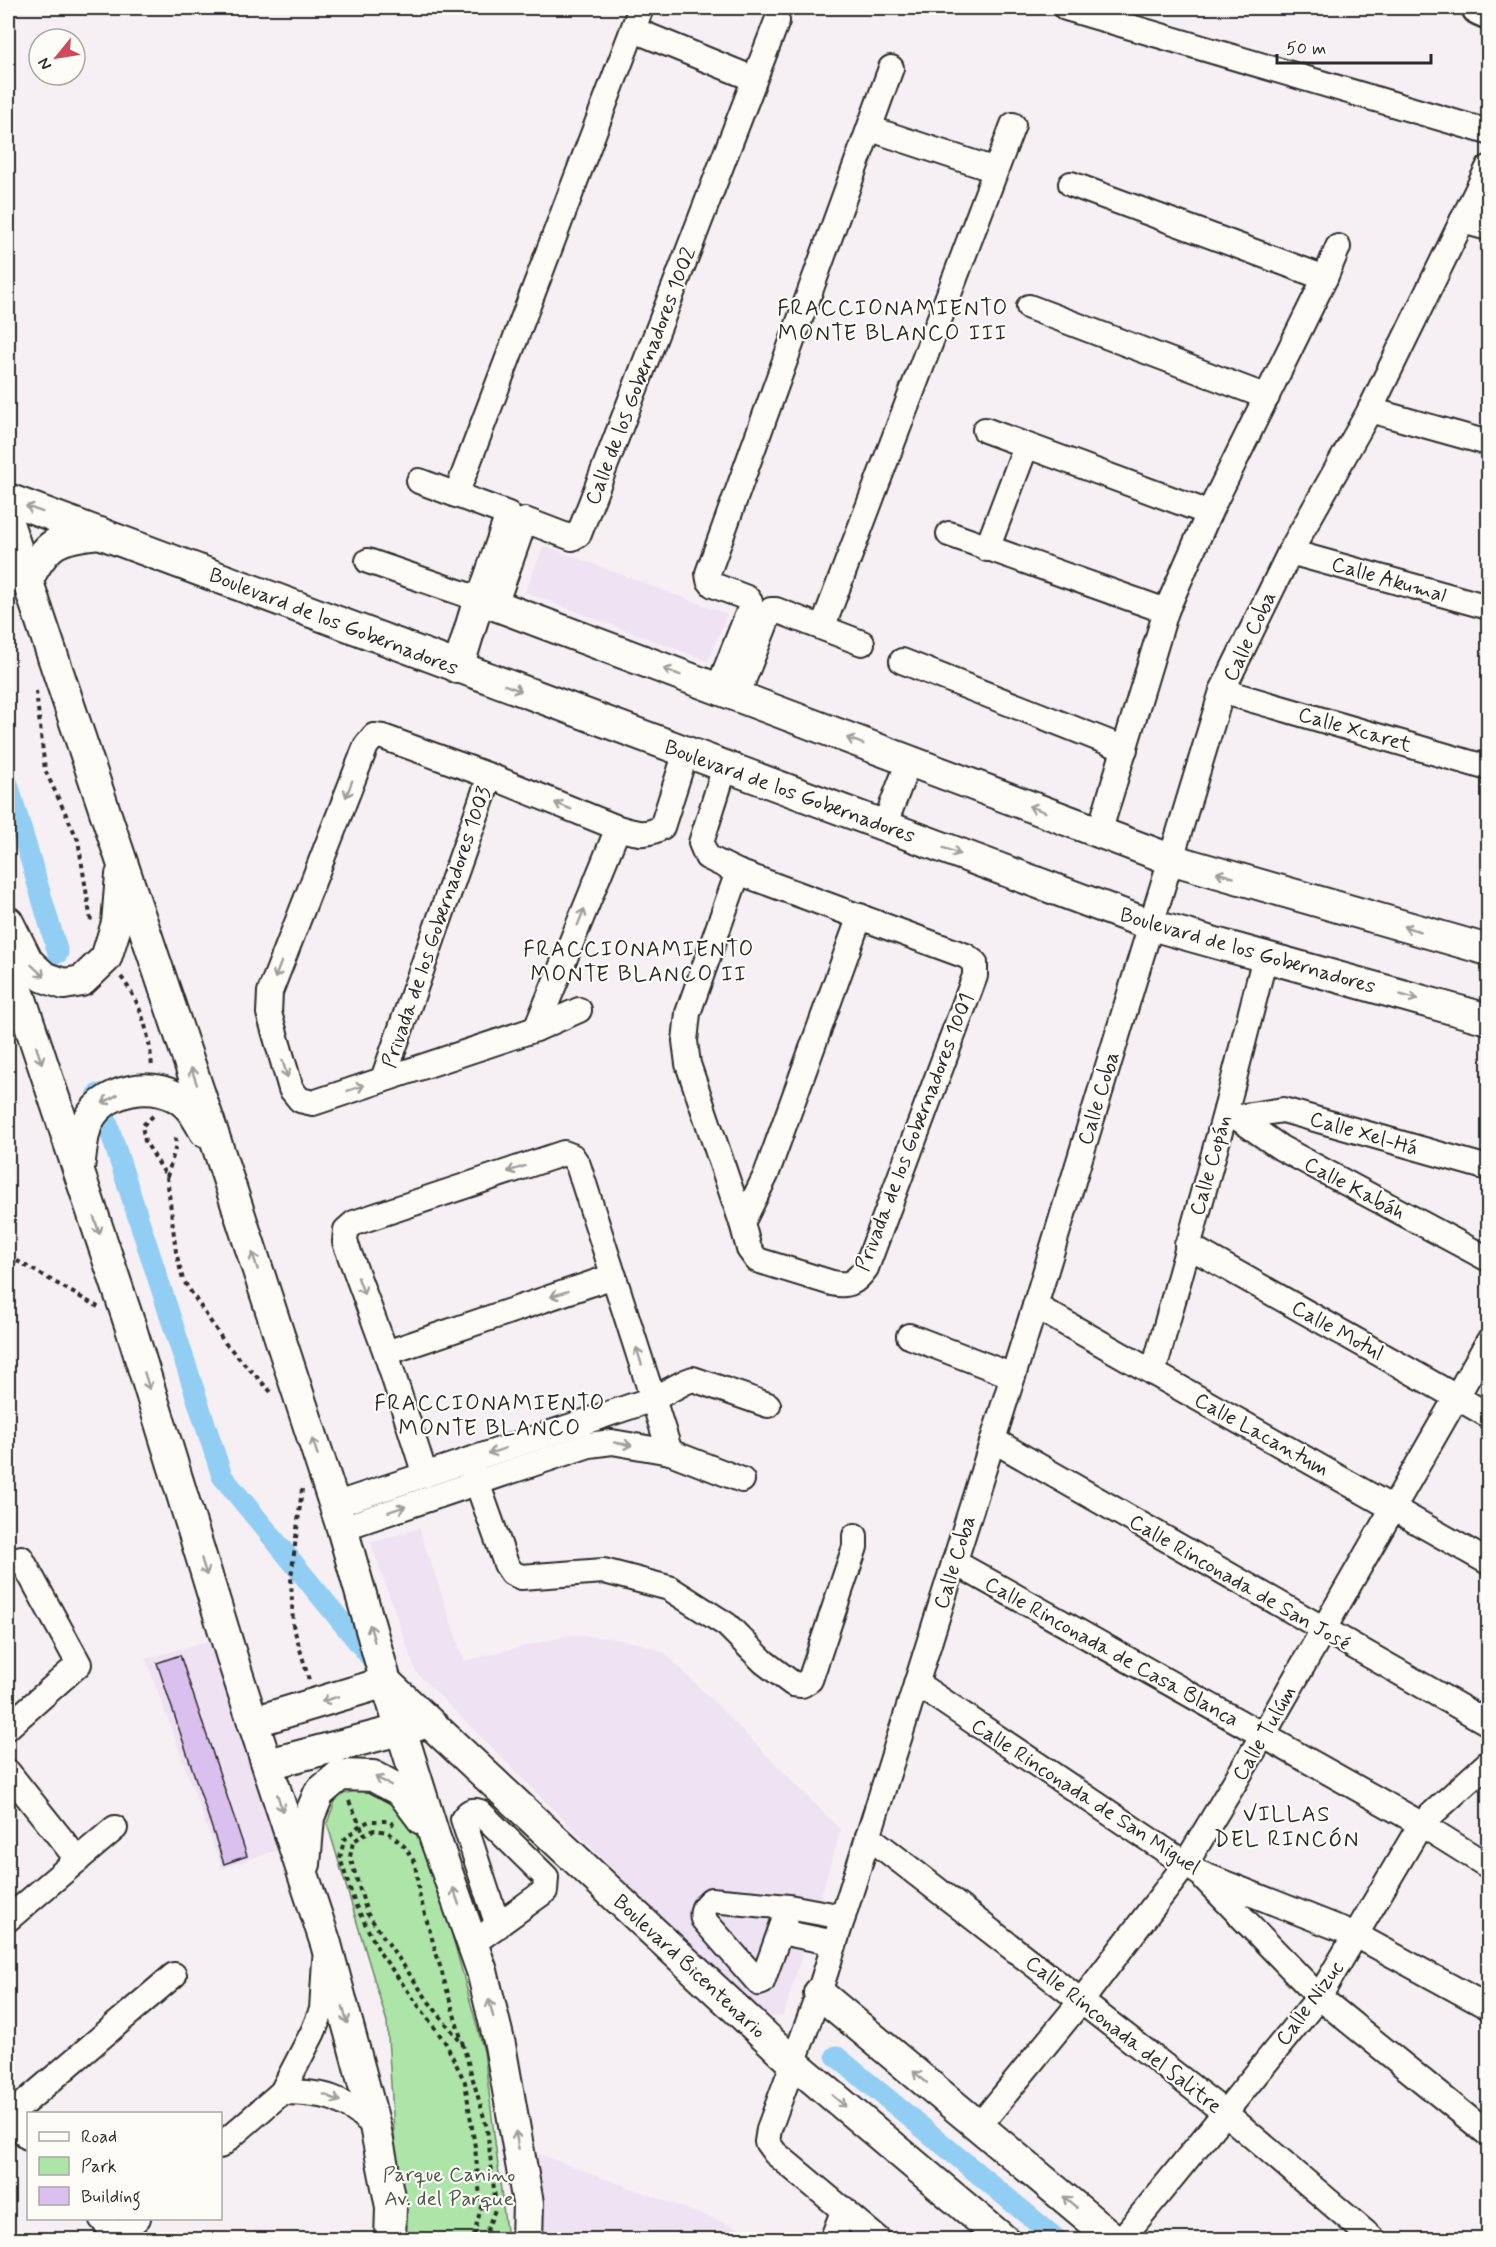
<svg xmlns="http://www.w3.org/2000/svg" width="1496" height="2247" font-family="Mynerve,sans-serif">
<rect width="100%" height="100%" fill="#f6f0f5"/>
<filter id="ink" filterUnits="userSpaceOnUse"><feTurbulence type="fractalNoise" baseFrequency=".0167" numOctaves="2"/><feDisplacementMap in="SourceGraphic" scale="12" xChannelSelector="R" yChannelSelector="G"/><feConvolveMatrix kernelMatrix="1 2 1 2 8 2 1 2 1" color-interpolation-filters="sRGB"/></filter>
<g filter="url(#ink)">
<g fill="#eee2f3">
<polygon points="544,546 727,614 708,661 525,592"/>
<polygon points="419,1528 464,1661 571,1635 609,1638 643,1644 665,1653 841,1830 783,2016 762,2018 416,1672 371,1543"/>
<polygon points="210,1640 277,1850 222,1869 146,1659"/>
<polygon points="536,2153 754,2234 752,2239 540,2239"/>
</g>
<polygon fill="#ade4a7" stroke="#6c8869" stroke-width="1.5" points="371,1786 398,1808 428,1846 484,2052 507,2239 401,2239 387,2022 327,1823 337,1796"/>
<g fill="none" stroke-linecap="round" stroke-linejoin="round">
<g stroke="#92cef3" stroke-width="21">
<polyline points="8,784 58,953"/>
<polyline points="98,1094 222,1476 372,1659"/>
<polyline points="836,2056 1058,2240"/>
</g>
</g>
<polygon fill="#dac0ee" stroke="#2b2b2b" stroke-width="1.5" points="180,1655 247,1856 224,1864 157,1663"/>
<g fill="none" stroke-linecap="round" stroke-linejoin="round">
<g stroke="#2b2b2b" stroke-width="28">
<g id="minor">
<polyline points="1066,8 1488,132"/>
<polyline points="634,30 754,79"/>
<polyline points="871,129 995,170"/>
<polyline points="1071,184 1325,278"/>
<polyline points="1462,221 1488,228"/>
<polyline points="1029,307 1267,397"/>
<polyline points="1370,410 1488,443"/>
<polyline points="985,430 1209,513"/>
<polyline points="456,495 641,8"/>
<polyline points="949,534 1166,611"/>
<polyline points="987,549 1026,446"/>
<polyline points="1290,552 1488,607"/>
<polyline points="368,561 479,599 508,514 419,481"/>
<polyline points="495,605 525,520 572,538 579,534 777,21"/>
<polyline points="823,626 1013,125"/>
<polyline points="902,661 1125,749"/>
<polyline points="718,689 751,606 750,602 747,598 713,585 709,580 708,573 891,68"/>
<polyline points="1222,691 1488,768"/>
<polyline points="737,696 771,610 776,610 862,643"/>
<path d="M725 767 701 843 707 857 738 872 966 956 975 963V976L866 1268C856 1282 849 1287 832 1283L757 1260 749 1249 742 1223 688 1064 685 1041 688 1013 738 872"/>
<polyline points="884,826 909,761"/>
<polyline points="1099,833 1166,611 1209,513 1325,278 1338,247"/>
<path d="M579 1010 536 1029 313 1103 300 1100 291 1089 269 1013 270 992 366 746 374 736 383 737 490 776 618 828C636 833 645 837 662 827L686 752"/>
<polyline points="536,1029 618,828"/>
<polyline points="383,1079 490,776"/>
<polyline points="1226,1110 1281,1148 1488,1259"/>
<polyline points="1238,1117 1283,1110 1488,1168"/>
<polyline points="742,1223 766,1175 860,916"/>
<polyline points="1187,1245 1488,1415"/>
<polyline points="1035,1306 1488,1562"/>
<polyline points="909,1336 1013,1376"/>
<polyline points="386,1353 614,1276"/>
<polyline points="1153,1373 1226,1110 1265,957"/>
<polyline points="993,1440 1488,1723"/>
<polyline points="469,1460 506,1564 512,1573 521,1577 604,1571 669,1588 727,1625 764,1662 793,1684 802,1685 810,1680 855,1547 855,1536"/>
<polyline points="425,1475 386,1353 345,1242 346,1230 354,1223 564,1153 572,1156 578,1165 670,1452"/>
<polyline points="334,1505 653,1399 685,1382 693,1379 768,1405"/>
<polyline points="342,1528 589,1445 612,1442 670,1452 742,1480"/>
<polyline points="954,1562 1421,1824 1488,1866"/>
<polyline points="916,1683 1199,1873 1356,1935 1488,2007"/>
<polyline points="8,1727 79,1664 21,1558"/>
<polyline points="8,1772 78,1860"/>
<polyline points="868,1836 1224,2112 1374,2240"/>
<polyline points="1205,1879 1319,1997 1488,2134"/>
<path d="M789 1907 762 1982 759 1983 703 1919C701 1910 704 1906 711 1900L789 1907 843 1917"/>
<polyline points="8,1919 115,1828"/>
<polyline points="781,1932 835,1943"/>
<path d="M472 1944 545 1891 546 1877 480 1812C471 1809 468 1812 463 1819L498 1926"/>
<path d="M282 2092C328 2093 340 2096 375 2126"/>
<polyline points="8,2114 28,2137"/>
<polyline points="8,2117 174,1975"/>
<polyline points="979,2126 1082,2000 1185,1865 1263,1735 1488,1342"/>
<polyline points="220,2146 282,2092 313,2032 322,2010 325,1960"/>
<polyline points="101,2218 119,2240"/>
<polyline points="114,2240 138,2218"/>
<polyline points="832,2240 844,2209"/>
<polyline points="879,2240 775,2153 767,2142 769,2129 819,1993 1035,1306 1222,691 1290,552 1370,410 1488,168"/>
<polyline points="1121,2240 1319,1997 1421,1824 1488,1763"/>
</g>
</g>
<g stroke="#2b2b2b" stroke-width="34">
<g id="major">
<polyline points="8,499 1151,925 1488,1019"/>
<polyline points="8,523 220,1154 342,1528 386,1682 435,1838 482,1971 500,2045 528,2203 527,2240"/>
<path d="M27 581C47 542 57 537 100 533"/>
<polyline points="458,668 479,599 1170,859 1488,950"/>
<polyline points="8,922 28,962 44,977 64,984 82,981 106,958 117,923 121,875"/>
<polyline points="8,960 130,1325 235,1667 326,1944 375,2126 391,2207 390,2240"/>
<path d="M79 1168C81 1154 82 1139 86 1127 98 1088 159 1077 187 1105 194 1112 200 1123 205 1132"/>
<polyline points="253,1722 386,1682 795,2064 1004,2240"/>
<polyline points="268,1764 419,1725"/>
<polyline points="305,1864 309,1817 319,1793 340,1775 373,1776 401,1791 422,1819"/>
<polyline points="819,1993 1115,2240"/>
</g>
</g>
<g stroke="#2b2b2b" stroke-width="38">
<polyline id="highway" points="1479,8 1488,12"/>
</g>
<g stroke="#2b2b2b" stroke-width="4" stroke-dasharray="4.5 4.5" stroke-linecap="butt">
<polyline points="36,691 45,770 78,840 91,921"/>
<path d="M121 977C142 1004 149 1033 152 1067"/>
<polyline points="153,1116 142,1126 145,1141 167,1177 176,1252 183,1280 225,1343 271,1392"/>
<polyline points="167,1177 175,1149 176,1134"/>
<polyline points="8,1258 14,1259 98,1307"/>
<polyline points="302,1489 291,1578 293,1625 309,1680"/>
<polyline points="349,1801 364,1834"/>
<polyline points="394,1825 389,1821 370,1821 359,1826 344,1840 340,1858 355,1904 380,1953 445,2042 465,2082 475,2147 481,2207 473,2240"/>
<polyline points="463,2045 419,1894 415,1863 405,1847 388,1832 375,1830 364,1834 353,1842 350,1857 367,1913 429,2002 463,2045 487,2128 496,2207 483,2240"/>
</g>
<use href="#minor" stroke="#fdfcf7" stroke-width="24"/>
<use href="#major" stroke="#fdfcf7" stroke-width="30"/>
<use href="#highway" stroke="#fdfcf7" stroke-width="33"/>
</g>
<defs><path id="oneway-shaft" d="M-6 0H5M1.5-3L5.5 0L1.5 3" fill="none" stroke-width="1.6" stroke-linecap="round" stroke-linejoin="round" transform="scale(1.5)"/></defs>
<g stroke="#9e9e9b">
<use href="#oneway-shaft" transform="translate(34 509) rotate(-160)"/>
<use href="#oneway-shaft" transform="translate(672 672) rotate(-159)"/>
<use href="#oneway-shaft" transform="translate(513 688) rotate(20)"/>
<use href="#oneway-shaft" transform="translate(855 741) rotate(-159)"/>
<use href="#oneway-shaft" transform="translate(349 789) rotate(111)"/>
<use href="#oneway-shaft" transform="translate(563 806) rotate(-158)"/>
<use href="#oneway-shaft" transform="translate(1037 809) rotate(-159)"/>
<use href="#oneway-shaft" transform="translate(952 851) rotate(20)"/>
<use href="#oneway-shaft" transform="translate(1225 875) rotate(-164)"/>
<use href="#oneway-shaft" transform="translate(581 917) rotate(-68)"/>
<use href="#oneway-shaft" transform="translate(1412 929) rotate(-164)"/>
<use href="#oneway-shaft" transform="translate(278 970) rotate(111)"/>
<use href="#oneway-shaft" transform="translate(38 971) rotate(43)"/>
<use href="#oneway-shaft" transform="translate(1409 997) rotate(16)"/>
<use href="#oneway-shaft" transform="translate(39 1055) rotate(71)"/>
<use href="#oneway-shaft" transform="translate(285 1069) rotate(73)"/>
<use href="#oneway-shaft" transform="translate(194 1076) rotate(-109)"/>
<use href="#oneway-shaft" transform="translate(356 1088) rotate(-19)"/>
<use href="#oneway-shaft" transform="translate(110 1099) rotate(151)"/>
<use href="#oneway-shaft" transform="translate(516 1169) rotate(162)"/>
<use href="#oneway-shaft" transform="translate(97 1226) rotate(71)"/>
<use href="#oneway-shaft" transform="translate(255 1261) rotate(-108)"/>
<use href="#oneway-shaft" transform="translate(361 1286) rotate(70)"/>
<use href="#oneway-shaft" transform="translate(559 1294) rotate(161)"/>
<use href="#oneway-shaft" transform="translate(639 1356) rotate(-107)"/>
<use href="#oneway-shaft" transform="translate(147 1381) rotate(73)"/>
<use href="#oneway-shaft" transform="translate(623 1444) rotate(10)"/>
<use href="#oneway-shaft" transform="translate(315 1447) rotate(-108)"/>
<use href="#oneway-shaft" transform="translate(497 1451) rotate(162)"/>
<use href="#oneway-shaft" transform="translate(397 1509) rotate(-18)"/>
<use href="#oneway-shaft" transform="translate(204 1567) rotate(73)"/>
<use href="#oneway-shaft" transform="translate(372 1633) rotate(-106)"/>
<use href="#oneway-shaft" transform="translate(330 1699) rotate(163)"/>
<use href="#oneway-shaft" transform="translate(383 1781) rotate(-152)"/>
<use href="#oneway-shaft" transform="translate(280 1803) rotate(72)"/>
<use href="#oneway-shaft" transform="translate(456 1896) rotate(-109)"/>
<use href="#oneway-shaft" transform="translate(491 2008) rotate(-104)"/>
<use href="#oneway-shaft" transform="translate(345 2015) rotate(75)"/>
<use href="#oneway-shaft" transform="translate(920 2077) rotate(-140)"/>
<use href="#oneway-shaft" transform="translate(332 2098) rotate(23)"/>
<use href="#oneway-shaft" transform="translate(839 2101) rotate(40)"/>
<use href="#oneway-shaft" transform="translate(517 2140) rotate(-100)"/>
<use href="#oneway-shaft" transform="translate(1070 2202) rotate(-140)"/>
</g>
</g>
<g text-anchor="middle" stroke-width="4.5" stroke-linejoin="round" paint-order="stroke">
<g font-size="21" fill="#2b2b2b" stroke="#fdfcf7">
<text transform="translate(640 376) rotate(-69)" y="7">Calle de los Gobernadores 1002</text>
<text transform="translate(1389 579) rotate(16)" y="7">Calle Akumal</text>
<text transform="translate(334 621) rotate(21)" y="7">Boulevard de los Gobernadores</text>
<text transform="translate(1249 636) rotate(-65)" y="7">Calle Coba</text>
<text transform="translate(1355 729) rotate(16)" y="7">Calle Xcaret</text>
<text transform="translate(790 791) rotate(20)" y="7">Boulevard de los Gobernadores</text>
<text transform="translate(436 927) rotate(-71)" y="7">Privada de los Gobernadores 1003</text>
<text transform="translate(1248 950) rotate(16)" y="7">Boulevard de los Gobernadores</text>
<text transform="translate(1098 1098) rotate(-73)" y="7">Calle Coba</text>
<text transform="translate(914 1132) rotate(-69)" y="7">Privada de los Gobernadores 1001</text>
<text transform="translate(1364 1133) rotate(16)" y="7">Calle Xel-Há</text>
<text transform="translate(1210 1165) rotate(-74)" y="7">Calle Copán</text>
<text transform="translate(1355 1188) rotate(28)" y="7">Calle Kabáh</text>
<text transform="translate(1338 1330) rotate(29)" y="7">Calle Motul</text>
<text transform="translate(1262 1434) rotate(29)" y="7">Calle Lacantum</text>
<text transform="translate(954 1562) rotate(-73)" y="7">Calle Coba</text>
<text transform="translate(1240 1582) rotate(30)" y="7">Calle Rinconada de San José</text>
<text transform="translate(1112 1651) rotate(29)" y="7">Calle Rinconada de Casa Blanca</text>
<text transform="translate(1264 1733) rotate(-60)" y="7">Calle Tulúm</text>
<text transform="translate(1086 1796) rotate(33)" y="7">Calle Rinconada de San Miguel</text>
<text transform="translate(690 1966) rotate(43)" y="7">Boulevard Bicentenario</text>
<text transform="translate(1309 2003) rotate(-54)" y="7">Calle Nizuc</text>
<text transform="translate(1124 2034) rotate(38)" y="7">Calle Rinconada del Salitre</text>
</g>
<g font-size="21" fill="#4c594a" stroke="#fdfcf7">
<text x="449" y="2181">Parque Canino<tspan x="449" dy="24">Av. del Parque</tspan></text>
</g>
<g font-size="22" letter-spacing="1.5" fill="#2b2b2b" stroke="#fdfcf7">
<text x="893" y="315">FRACCIONAMIENTO<tspan x="893" dy="25">MONTE BLANCO III</tspan></text>
<text x="639" y="956">FRACCIONAMIENTO<tspan x="639" dy="25">MONTE BLANCO II</tspan></text>
<text x="490" y="1410">FRACCIONAMIENTO<tspan x="490" dy="25">MONTE BLANCO</tspan></text>
<text x="1287" y="1821">VILLAS<tspan x="1287" dy="25">DEL RINCÓN</tspan></text>
</g>
</g>
<rect width="1496" height="2247" fill="none" stroke="#fdfcf7" stroke-width="30"/>
<rect x="15" y="15" width="1466" height="2217" fill="none" stroke="#2b2b2b" stroke-width="2" filter="url(#ink)"/>
<rect x="27" y="2112" width="195" height="108" fill="#fdfcf7" stroke="#a9a8a5" stroke-width="1.5"/>
<rect x="39" y="2132" width="30" height="9" fill="#fdfcf7" stroke="#a9a8a5" stroke-width="1.5"/>
<text x="81" y="2142" font-size="18" fill="#2b2b2b">Road</text>
<rect x="39" y="2157" width="30" height="18" fill="#ade4a7" stroke="#a9a8a5" stroke-width="1.5"/>
<text x="81" y="2172" font-size="18" fill="#2b2b2b">Park</text>
<rect x="39" y="2187" width="30" height="18" fill="#dac0ee" stroke="#a9a8a5" stroke-width="1.5"/>
<text x="81" y="2202" font-size="18" fill="#2b2b2b">Building</text>
<g transform="translate(57 57) rotate(240)"><circle r="28" fill="#fdfcf7" stroke="#a9a8a5" stroke-width="1.5"/>
<path d="M0-4.5L10 22L0 15L-10 22Z" fill="#d1495b"/>
<text y="-9" font-size="16" font-weight="bold" text-anchor="middle" fill="#2b2b2b">N</text>
</g>
<path d="M1277 54v9h154v-9" fill="none" stroke="#2b2b2b" stroke-width="3"/>
<text x="1286" y="54" font-size="18" fill="#2b2b2b" stroke="#fdfcf7" stroke-width="4.5" paint-order="stroke">50 m</text>
</svg>
